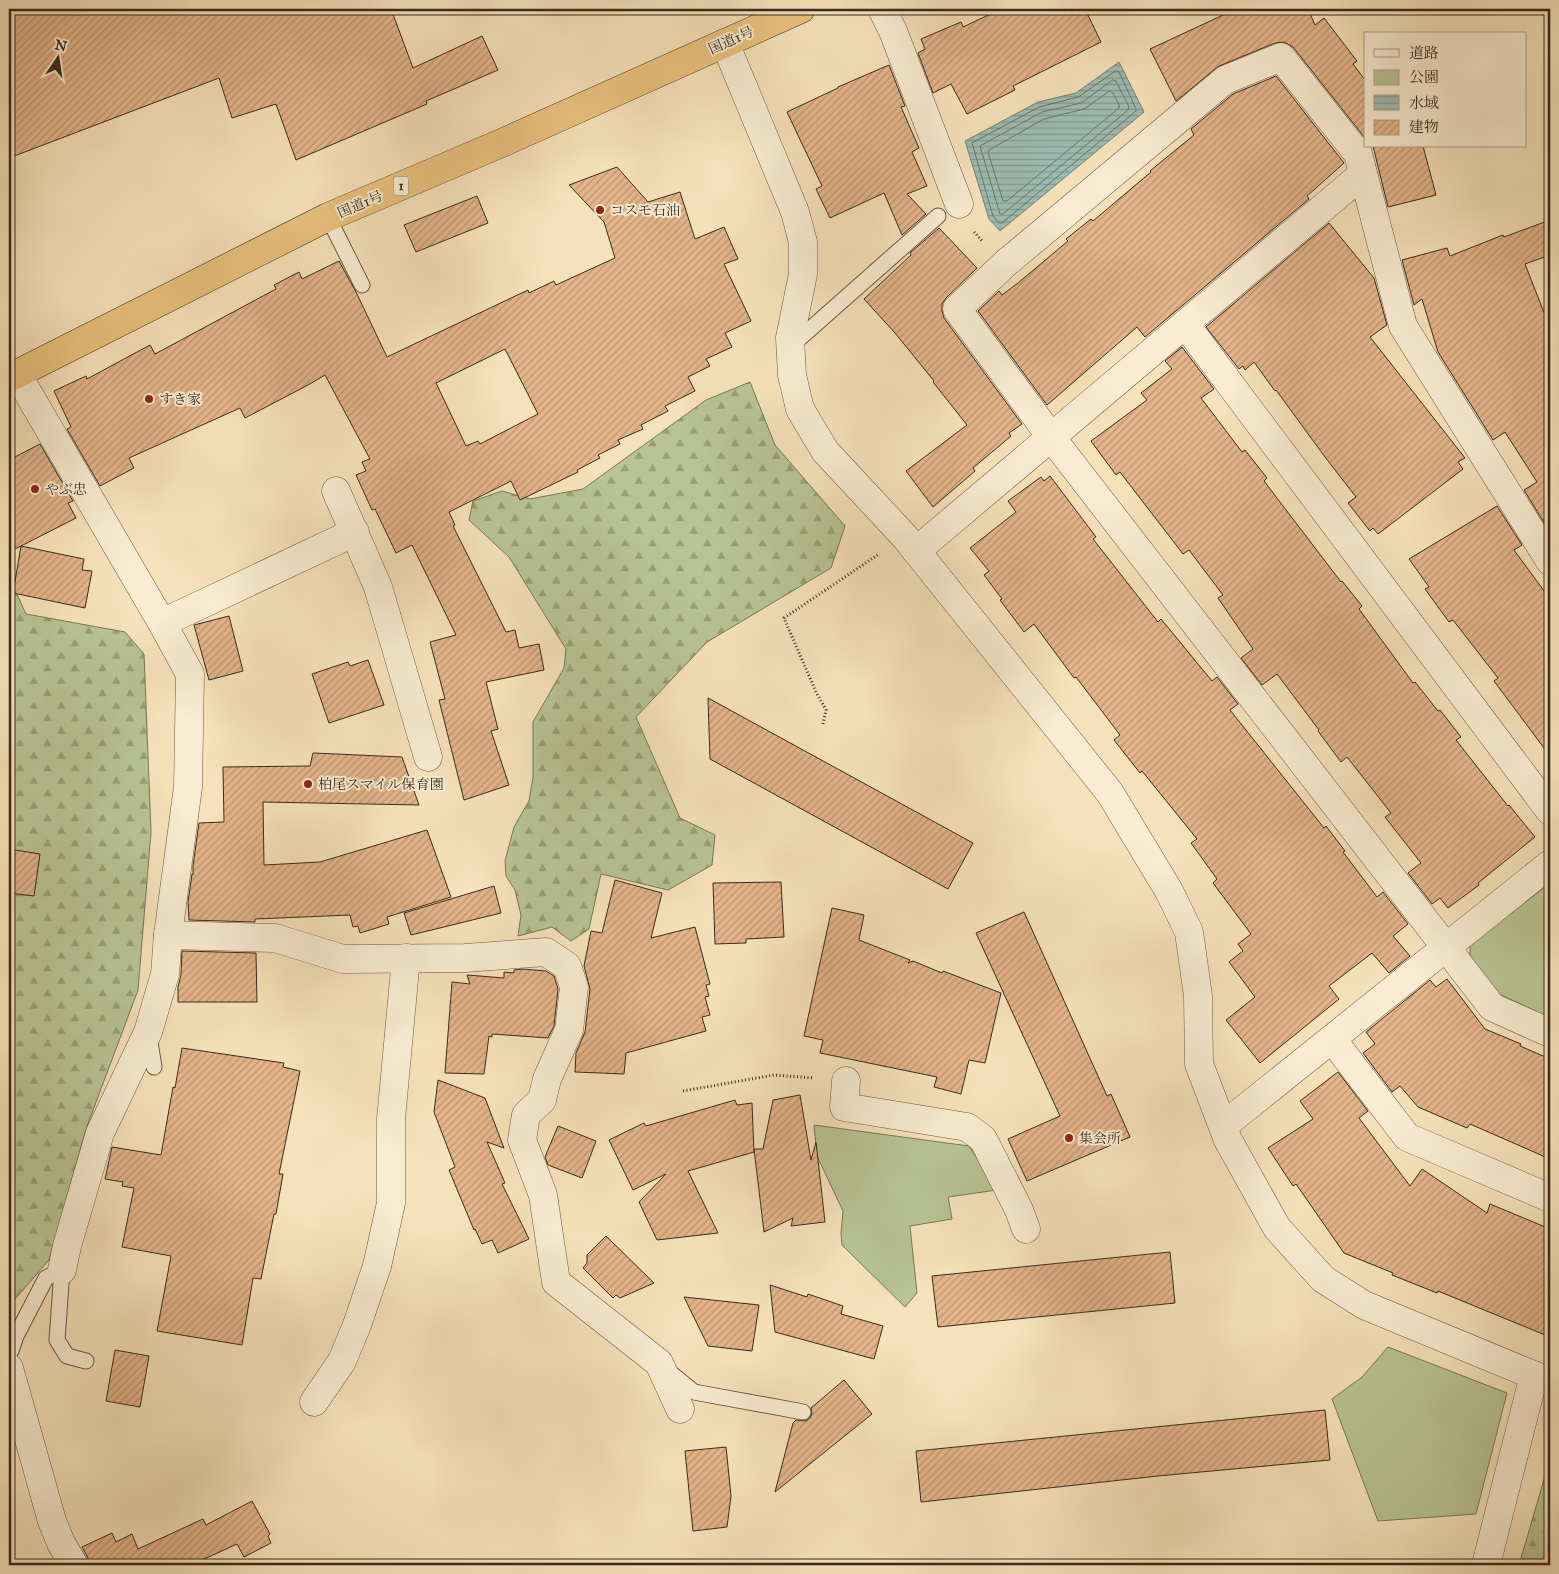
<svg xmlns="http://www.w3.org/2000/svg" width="1559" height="1574" font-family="'IM FELL Great Primer','Noto Serif JP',serif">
<defs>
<pattern id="forest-firs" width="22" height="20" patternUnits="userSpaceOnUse" patternTransform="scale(1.25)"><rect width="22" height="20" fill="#b8c493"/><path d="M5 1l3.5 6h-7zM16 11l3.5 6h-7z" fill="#979f77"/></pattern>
<pattern id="water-rules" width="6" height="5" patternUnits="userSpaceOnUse" patternTransform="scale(1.25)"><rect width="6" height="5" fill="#9dbdb3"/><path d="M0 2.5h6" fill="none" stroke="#819a91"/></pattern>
<pattern id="building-hatch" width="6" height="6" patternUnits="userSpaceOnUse" patternTransform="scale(1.25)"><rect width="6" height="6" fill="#e5b58a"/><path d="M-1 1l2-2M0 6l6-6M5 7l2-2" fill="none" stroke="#bb9370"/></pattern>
</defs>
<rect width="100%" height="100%" fill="#f6e2ba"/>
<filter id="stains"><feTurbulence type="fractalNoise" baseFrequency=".004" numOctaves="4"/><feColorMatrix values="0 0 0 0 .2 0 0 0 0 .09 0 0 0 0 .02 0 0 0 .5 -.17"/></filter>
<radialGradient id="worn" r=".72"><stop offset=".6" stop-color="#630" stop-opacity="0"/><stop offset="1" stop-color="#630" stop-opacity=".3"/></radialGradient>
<g fill="#b8c493" stroke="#787758">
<polygon points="1550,883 1550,1018 1499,994 1470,958 1470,945"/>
<polygon points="814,1125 969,1146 997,1190 948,1197 952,1219 910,1226 917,1293 905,1307 842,1245 841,1233 843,1211 817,1156"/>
<polygon points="1388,1347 1507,1393 1476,1514 1378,1521 1332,1399 1362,1377"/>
</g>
<g fill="url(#forest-firs)" stroke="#787758">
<polygon points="750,382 775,445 845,526 831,568 707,642 636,717 680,818 715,835 712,865 668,890 601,874 589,929 571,941 552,927 518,936 521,915 515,890 506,876 505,861 514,827 529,801 533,777 533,722 564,668 566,649 509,557 469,520 473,501 502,491 530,499 583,489 706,400"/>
<polygon points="9,577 26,614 125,632 144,654 151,832 138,990 86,1129 49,1260 9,1306"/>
<polygon points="1550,1474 1550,1565 1519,1565 1545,1476"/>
</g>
<polygon fill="url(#water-rules)" stroke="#758277" points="1119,62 1144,112 1000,231 989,219 965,141 1038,102 1076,93"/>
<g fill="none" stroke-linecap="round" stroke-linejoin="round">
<g stroke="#6a7468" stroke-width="1">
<polygon points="1116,71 1119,72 1136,109 1136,111 1002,223 999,223 993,216 972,143 1039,107 1078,97"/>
<polygon points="1113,80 1116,81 1129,107 1128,110 1003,214 1000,214 980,146 1042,112 1081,103"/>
<polygon points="1110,91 1113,93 1119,105 1119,108 1007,201 1003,201 988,152 989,150 1044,119 1084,109"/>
</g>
</g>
<g fill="url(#building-hatch)" stroke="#382a1d" fill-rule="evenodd">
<polygon points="9,9 391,9 413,68 482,36 498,70 426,101 427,104 296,160 276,104 232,118 219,78 9,158"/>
<polygon points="1001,9 1085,9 1101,42 1013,86 1015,90 967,114 951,84 933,93 918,53 925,49 921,39 961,22 963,27"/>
<polygon points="1236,9 1308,9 1315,25 1324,18 1357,61 1353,64 1365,80 1365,138 1293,47 1284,42 1275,43 1219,66 1176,101 1150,49"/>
<polygon points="889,65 905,106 901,107 919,148 912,152 927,186 907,194 926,214 902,235 884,193 830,218 816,189 822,186 787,112 838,88 838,87"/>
<polygon points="1276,76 1344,163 1307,196 1309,199 1145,337 1137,327 1047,405 978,311 999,291 1002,295 1018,283 1068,241 1066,239 1091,219 1093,221 1151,172 1150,171 1194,135 1191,129 1233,94"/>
<polygon points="1373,146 1423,146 1436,195 1388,207"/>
<path d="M617 167 648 202 680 192 695 239 724 227 738 259 724 264 751 321 725 333 732 347 706 359 710 366 688 377 695 391 665 406 668 411 641 425 643 429 618 440 620 444 598 455 600 458 577 470 578 472 520 500 511 481 449 512 455 525 453 526 506 632 515 630 519 648 539 644 544 670 486 682 498 729 491 731 509 785 464 800 439 700 445 699 430 642 456 635 412 545 396 553 375 509 372 510 356 475 366 471 362 462 370 459 325 375 308 385 245 418 240 408 129 458 134 468 100 486 67 429 71 427 54 391 86 376 87 379 150 345 155 354 276 289 274 285 299 272 302 279 339 261 356 292 387 357 528 290 529 293 554 281 556 285 615 258 604 222 569 185ZM505 349 538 414 480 444 478 441 466 446 436 383Z"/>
<polygon points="477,196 488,223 416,252 404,225"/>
<polygon points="1550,220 1550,255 1525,264 1550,328 1550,527 1548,529 1524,490 1537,482 1505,432 1493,440 1438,352 1422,299 1414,305 1402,260 1447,248 1450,256 1503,235 1504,237"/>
<polygon points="1329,223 1374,278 1387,325 1370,337 1465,458 1458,462 1463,469 1378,534 1373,528 1370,531 1348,503 1356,497 1325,457 1276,390 1275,391 1254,362 1245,370 1243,366 1239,369 1206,327"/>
<polygon points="939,228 977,268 946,298 942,304 942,311 944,318 1022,424 1009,433 1011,436 973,468 975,471 933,507 906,471 967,425 933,382 934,381 895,333 864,299 911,255 910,253"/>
<polygon points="1182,347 1214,389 1201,398 1242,452 1245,450 1267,478 1264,481 1341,582 1342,581 1362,606 1359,609 1413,683 1415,682 1438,711 1440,710 1461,737 1456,740 1508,806 1509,805 1535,837 1478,883 1479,885 1448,908 1440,898 1432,904 1408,873 1421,863 1385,817 1391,813 1347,757 1341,762 1318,731 1319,730 1277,674 1262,685 1241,658 1253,649 1218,598 1223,595 1189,550 1183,554 1120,472 1116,475 1091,441 1147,400 1141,393 1172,369 1165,361"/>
<polygon points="40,444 73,501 68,503 76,518 21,546 84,559 82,570 92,571 85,608 13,593 21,546 9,552 9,460"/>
<polygon points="1050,476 1096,537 1093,539 1158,622 1161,619 1212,681 1217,677 1238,704 1230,710 1324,828 1326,826 1345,851 1343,852 1377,897 1383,892 1408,924 1393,936 1410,956 1389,973 1372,953 1329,986 1339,999 1260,1063 1226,1020 1255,997 1229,962 1243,951 1238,944 1251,934 1213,883 1217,879 1191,843 1197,839 1142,771 1140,773 1114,740 1120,735 1076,677 1074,678 1034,624 1024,632 1000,600 1002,599 984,575 989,571 970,548 1016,512 1008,501 1041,477 1044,481"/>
<polygon points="1497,506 1522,545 1514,550 1550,599 1550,756 1494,681 1498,678 1453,620 1449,622 1425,589 1429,587 1409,559"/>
<polygon points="229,616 243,671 209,680 194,625"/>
<polygon points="368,660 384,705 329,723 312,674 348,662 350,666"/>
<polygon points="708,698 973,843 948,889 710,759"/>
<polygon points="313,753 402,757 419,805 263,802 264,865 320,862 427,830 451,897 387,917 389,924 360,933 358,926 353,927 350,915 255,919 255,922 189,920 188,902 192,874 193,875 193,866 199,823 224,822 223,767 310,766"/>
<polygon points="9,849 40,854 34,896 9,893"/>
<polygon points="615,880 662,893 651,938 695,927 710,984 706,985 709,996 705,997 710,1015 702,1017 706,1031 626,1053 624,1074 575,1072 576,1053 585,1032 590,989 584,966 591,931 602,933"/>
<polygon points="781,882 784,937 746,939 746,943 715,944 713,883"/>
<polygon points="494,886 501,913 411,935 404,913"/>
<polygon points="832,908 864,915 859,940 910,960 908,963 913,961 942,973 943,971 1001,993 985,1063 969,1060 961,1094 934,1087 937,1077 820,1053 823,1040 804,1036"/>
<polygon points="1024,912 1107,1096 1111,1094 1130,1137 1027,1181 1008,1139 1060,1116 976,933"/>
<polygon points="182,951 256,953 257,1002 178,1002 178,987 181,975"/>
<polygon points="523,969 546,971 554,976 558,989 554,1026 548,1038 492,1034 492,1037 489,1036 484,1074 445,1073 452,982 470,984 467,975 504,978 504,972 514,973 514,970"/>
<polygon points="1447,979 1485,1029 1521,1044 1520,1046 1550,1059 1550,1159 1470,1124 1467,1128 1418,1107 1400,1086 1392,1092 1363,1053 1375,1044 1366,1032 1430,980 1436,987"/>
<polygon points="182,1048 284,1063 283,1067 300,1071 279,1174 283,1174 276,1214 274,1214 261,1279 253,1278 242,1345 157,1331 171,1256 122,1247 134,1188 122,1186 123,1182 105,1179 112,1147 161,1155 173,1087 175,1088"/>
<polygon points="1338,1072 1368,1111 1359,1118 1410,1186 1422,1169 1487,1213 1490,1204 1550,1229 1550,1337 1438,1291 1437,1293 1392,1275 1393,1273 1344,1253 1296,1184 1293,1186 1268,1148 1313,1119 1300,1101"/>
<polygon points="438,1080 485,1098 504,1148 487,1142 505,1183 502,1184 529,1239 498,1253 492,1240 482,1244 475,1229 474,1230 449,1170 455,1167 434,1112"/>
<polygon points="800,1095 811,1160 816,1142 825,1222 791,1226 793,1218 764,1232 754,1149 763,1149 773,1100"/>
<polygon points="735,1100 737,1105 752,1103 754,1152 688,1171 718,1233 657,1240 639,1202 666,1174 633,1190 609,1140 644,1123 646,1126"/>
<polygon points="558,1126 596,1141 582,1178 548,1165 545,1157"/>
<polygon points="606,1236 654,1283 620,1298 616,1295 613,1298 583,1268 587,1263 587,1255"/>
<polygon points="1170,1252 1175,1303 938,1327 932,1276"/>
<polygon points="770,1285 807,1297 808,1294 843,1306 841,1314 883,1326 874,1359 775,1332"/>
<polygon points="684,1297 759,1305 752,1351 708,1346"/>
<polygon points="115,1350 149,1356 140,1407 106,1401"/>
<polygon points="844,1380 872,1414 775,1492 793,1423 796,1420 806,1421 810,1418 812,1413 811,1408"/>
<polygon points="1325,1410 1330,1460 1158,1476 921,1502 916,1451"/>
<polygon points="726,1447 731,1496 727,1527 693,1531 685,1451"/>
<polygon points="252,1501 270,1534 268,1536 271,1543 244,1557 237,1544 191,1565 90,1565 88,1558 82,1547 112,1533 116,1542 132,1534 138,1549 203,1519 206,1525"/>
</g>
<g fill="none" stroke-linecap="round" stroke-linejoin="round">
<g stroke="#685844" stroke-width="17">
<g id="service">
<polyline points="328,217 362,285"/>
<polyline points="791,346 938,216"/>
<polyline points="149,1036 154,1067"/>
<polyline points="62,1270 57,1340 67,1356 86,1361"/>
<polyline points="11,1351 16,1336 46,1278 62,1270"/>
<polyline points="667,1370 694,1392 803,1412"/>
</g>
</g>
<g stroke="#685844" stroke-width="29">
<g id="minor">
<polyline points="882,9 893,31 959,204"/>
<polyline points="1185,324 1550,811"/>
<polyline points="17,374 162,623 190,674 188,787 168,935 165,974 148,1032 100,1133 67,1246 62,1270"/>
<polyline points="336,491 378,587 428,757"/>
<polyline points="916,551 1363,174"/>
<polyline points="1550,561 1403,326 1358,154 1281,57 1225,80 1006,263 957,309 1051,437 1492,1007 1550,1033"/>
<polyline points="162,623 355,532"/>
<polyline points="168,935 275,938 343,959 465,958 546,952 567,966 574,987 569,1030 547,1079 542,1100 526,1115 522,1140 543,1195 556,1282 659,1363 680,1409"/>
<polyline points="1332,1039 1407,1137 1550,1198"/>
<polyline points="846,1081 844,1107 967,1127 983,1139 1019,1210 1026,1229"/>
<polyline points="1223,1126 1550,864"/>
<polyline points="9,1368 52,1521 61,1543 74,1565"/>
<polyline points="314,1402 342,1361 357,1325 377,1266 391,1203 391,1119 406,958"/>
<polyline points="1486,1565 1534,1375"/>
</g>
</g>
<g stroke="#685844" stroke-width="29">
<polyline id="tertiary" points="725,43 795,212 803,242 803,274 790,338 792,375 800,409 825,451 905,537 1110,793 1169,891 1189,932 1198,996 1199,1064 1228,1140 1277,1228 1323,1279 1364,1305 1550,1382"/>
</g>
<g stroke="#382a1d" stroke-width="29">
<polyline id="trunk" points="9,378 328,217 504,142 801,9"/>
</g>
<g stroke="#382a1d" stroke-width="3" stroke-dasharray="1 2.5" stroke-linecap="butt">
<polyline points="974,232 983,242"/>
<polyline points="823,724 826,710 816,692 784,618 879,554"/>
<polyline points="683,1091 774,1075 814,1078"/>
</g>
<use href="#service" stroke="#f9ecd2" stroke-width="15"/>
<use href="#minor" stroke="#f9ecd2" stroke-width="28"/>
<use href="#tertiary" stroke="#f9ecd2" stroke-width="28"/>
<use href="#trunk" stroke="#ebc17d" stroke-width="28"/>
</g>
<g fill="#8f2418" stroke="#f9ecd2" stroke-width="2">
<circle cx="600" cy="210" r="5"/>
<circle cx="149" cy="399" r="5"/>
<circle cx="35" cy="489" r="5"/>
<circle cx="308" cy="784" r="5"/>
<circle cx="1069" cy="1138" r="5"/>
</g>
<g text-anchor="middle" stroke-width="4" stroke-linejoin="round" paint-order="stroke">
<rect fill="#f9ecd2" stroke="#726453" stroke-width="1" x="393.5" y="176.5" width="15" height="19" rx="4"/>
<g font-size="12" font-weight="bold" fill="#382a1d">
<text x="401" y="190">1</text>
</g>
<g font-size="14" fill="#382a1d" stroke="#f9ecd2">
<text transform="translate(731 40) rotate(-24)" y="5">国道1号</text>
<text transform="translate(360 204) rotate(-23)" y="5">国道1号</text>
</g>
<g font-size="14" fill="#382a1d" stroke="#f9ecd2" text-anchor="start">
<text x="610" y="215">コスモ石油</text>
<text x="159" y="404">すき家</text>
<text x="45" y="494">やぶ忠</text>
<text x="318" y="789">柏尾スマイル保育園</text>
<text x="1079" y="1143">集会所</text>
</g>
</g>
<rect width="1559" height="1574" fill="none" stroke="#f6e2ba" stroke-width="30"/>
<rect x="10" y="10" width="1539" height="1554" fill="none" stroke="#382a1d" stroke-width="2.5"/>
<rect x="15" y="15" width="1529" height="1544" fill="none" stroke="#382a1d"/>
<rect x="1364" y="32" width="162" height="115" fill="#f9ecd2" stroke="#ac9e8a"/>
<rect x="1374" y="49" width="25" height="8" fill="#f9ecd2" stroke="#ac9e8a"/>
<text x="1409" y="58" font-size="15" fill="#382a1d">道路</text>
<rect x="1374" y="70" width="25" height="15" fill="#b8c493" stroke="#ac9e8a"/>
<text x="1409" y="82" font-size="15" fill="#382a1d">公園</text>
<rect x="1374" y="95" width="25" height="15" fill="url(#water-rules)" stroke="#ac9e8a"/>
<text x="1409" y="108" font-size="15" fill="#382a1d">水域</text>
<rect x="1374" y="120" width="25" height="15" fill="url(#building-hatch)" stroke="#ac9e8a"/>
<text x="1409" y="132" font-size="15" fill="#382a1d">建物</text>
<g transform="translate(58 58) rotate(13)" stroke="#f9ecd2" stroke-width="4" paint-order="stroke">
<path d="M0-4L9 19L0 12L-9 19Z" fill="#382a1d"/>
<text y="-8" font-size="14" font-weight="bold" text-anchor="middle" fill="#382a1d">N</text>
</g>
<rect width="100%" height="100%" filter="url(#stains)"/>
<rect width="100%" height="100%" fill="url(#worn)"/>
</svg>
